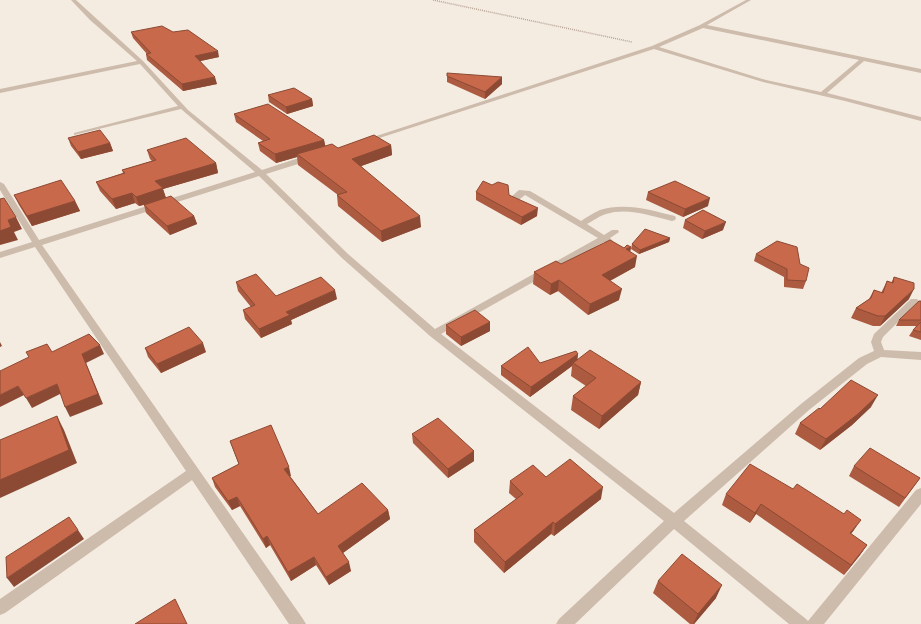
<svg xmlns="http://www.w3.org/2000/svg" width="921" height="624" font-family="Figtree,sans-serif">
<rect width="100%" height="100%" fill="#f4ebe1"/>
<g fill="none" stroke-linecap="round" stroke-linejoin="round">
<polyline stroke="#b9a596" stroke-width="1.5" stroke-dasharray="1 1" stroke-linecap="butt" points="433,0 632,42"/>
<g fill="#cdbbac" fill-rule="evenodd">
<path d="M71 0H76L143 61 188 110 262 170 308 155H314V159L266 174 348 254 435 329 598 238 525 195 516 202H510V198L519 190 530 191 581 221C587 217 593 213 600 210 624 202 651 210 675 216L676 218 675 220 672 221C652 216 627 207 606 214 599 216 593 221 587 224L604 235 612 230H618L619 232 610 238 613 241 612 243 604 242 441 334 674 513 801 404 859 358 874 351 871 342 874 334 911 299H917L919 301 883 337 881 342 884 350 921 352V360L881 357 867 364 809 410 684 521 806 619 808 621 916 490 921 488V504L824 624H789L674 529 575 624H556L559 619 664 521 430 336 342 258 259 176 42 245 303 619 306 624H289L192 480 5 613 0 615V599L186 471 35 247 0 258V252L32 242 0 190V182L4 184 39 240 255 172 181 109 74 135V133L178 106 140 64 0 93V89L137 61 90 20Z"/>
<path d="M746 0H751L707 25 921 69V73L864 61 827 93 921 117V121L845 101 763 82 654 49 367 142 361 141 652 46 700 25ZM703 28 859 60 821 92 766 80 659 47Z"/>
</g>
</g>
<g fill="#ac5a40">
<polygon points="131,32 173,32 219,57 200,61 217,84 183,91 147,60 146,54 147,54 133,38"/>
<polygon points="447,76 502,77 502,84 485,99 447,82"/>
<polygon points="268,95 312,99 313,106 287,114 269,102"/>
<polygon points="234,114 324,140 325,146 338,148 391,145 392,155 361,166 421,227 382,242 338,206 337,195 338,195 298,165 297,157 276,163 260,151 258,143 263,141 236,122"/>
<polygon points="68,138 110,143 113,151 81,159 71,146"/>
<polygon points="147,150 216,163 218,173 163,189 166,198 194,216 197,224 170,235 146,213 144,205 139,206 135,203 116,209 100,191 96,182 123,173 122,170 152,161 150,159"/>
<polygon points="476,192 509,195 537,216 521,225 476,200"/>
<polygon points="648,192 708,206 683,217 646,200"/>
<polygon points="14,195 75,201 80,211 32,226 19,205"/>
<polygon points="685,220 723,230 702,239 683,228"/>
<polygon points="670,238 669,242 639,254 631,249 632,244"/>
<polygon points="631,247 630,252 635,267 610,281 619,300 588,315 558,291 550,295 533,284 534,272 561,264 624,248"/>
<polygon points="756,254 800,264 806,281 803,289 784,287 784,277 754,261"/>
<polygon points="894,277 909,299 880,326 873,326 851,318 856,308 869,299 874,290 881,293 887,281 891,283"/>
<polygon points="236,282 276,296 337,299 291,320 292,324 261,338 245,319 243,310 251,307 238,291"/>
<polygon points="921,301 921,340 909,336 913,330 916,326 896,326 899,320"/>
<polygon points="490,322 490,331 461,346 446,334 446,325"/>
<polygon points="145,348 206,352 161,373 148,357"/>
<polygon points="578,354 577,360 641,382 638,395 599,429 571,410 573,396 586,386 571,376 572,366 530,397 501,375 501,366 540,363"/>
<polygon points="871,407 852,425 820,450 795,434 800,423 820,409"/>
<polygon points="412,434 474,451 474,461 448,478 413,443"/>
<polygon points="230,441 291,476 290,476 318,514 388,510 390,519 343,553 351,571 329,585 316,565 291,581 270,545 266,548 240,506 232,510 215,487 212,478 239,465"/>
<polygon points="854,466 920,478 899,507 849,476"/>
<polygon points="546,477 601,499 554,536 551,534 504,573 474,542 474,530 516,499 509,493 510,481"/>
<polygon points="726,494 854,530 851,534 867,545 860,555 844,575 756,514 750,523 722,505"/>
<polygon points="658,581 716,598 694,624 690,624 653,593"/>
</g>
<g fill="#8c4a34">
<polygon points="218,51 219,57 196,62 195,56"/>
<polygon points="215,77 217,84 183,91 182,84"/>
<polygon points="502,77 502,84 485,99 485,92"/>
<polygon points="312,99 313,106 287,114 286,107"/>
<polygon points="324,140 326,149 297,154 297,157 276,163 275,154"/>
<polygon points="110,143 113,151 81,159 78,152"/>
<polygon points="391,145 392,155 353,169 352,159"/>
<polygon points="216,163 218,173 163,189 166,198 139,206 136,197 155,181"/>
<polygon points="132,193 135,203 116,209 112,199"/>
<polygon points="710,198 708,206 683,217 685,209"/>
<polygon points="75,201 80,211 32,226 27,216"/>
<polygon points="538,208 537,216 521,225 522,217"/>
<polygon points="194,216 197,224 170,235 167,226"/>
<polygon points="420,216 421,227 382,242 381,231"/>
<polygon points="16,217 22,229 14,232 18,240 0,245 0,231 8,220"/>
<polygon points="726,222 723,230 702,239 705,231"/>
<polygon points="670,238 669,242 639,254 640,250"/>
<polygon points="631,247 629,258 626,249"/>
<polygon points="637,256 635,267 600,286 602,275"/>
<polygon points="559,280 558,291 550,295 551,284"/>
<polygon points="622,289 619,300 588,315 590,304"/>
<polygon points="914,289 909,299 880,326 885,316"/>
<polygon points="335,290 337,299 291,320 292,324 261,338 259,329 286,312"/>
<polygon points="490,322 490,331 461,346 461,337"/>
<polygon points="0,342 2,346 0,347"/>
<polygon points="203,343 206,352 161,373 157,364"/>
<polygon points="100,345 104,354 86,363 103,404 70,417 65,407 82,354"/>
<polygon points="578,354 577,363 573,363 572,366 530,397 531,387"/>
<polygon points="641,382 638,395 599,429 602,416"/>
<polygon points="57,384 62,393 32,408 26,398"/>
<polygon points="18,386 24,395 0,407 0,395"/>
<polygon points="878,395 871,407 852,425 820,450 826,439"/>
<polygon points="57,416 64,430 77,463 0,498 0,480"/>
<polygon points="474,451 474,461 448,478 448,469"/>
<polygon points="289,467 291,476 287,477 284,469"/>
<polygon points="603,487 601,499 554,536 555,524"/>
<polygon points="237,497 240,506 232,510 228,501"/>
<polygon points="761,504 756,514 750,523 755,513"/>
<polygon points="388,510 390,519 340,555 338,546"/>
<polygon points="861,520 854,530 843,543 850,533"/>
<polygon points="553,522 551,534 504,573 505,562"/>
<polygon points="78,530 84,539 14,587 7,578"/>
<polygon points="267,536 270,545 266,548 263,539"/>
<polygon points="867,545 860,555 844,575 851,565"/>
<polygon points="314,557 316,565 291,581 288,572"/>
<polygon points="349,562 351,571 329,585 326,577"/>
<polygon points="722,585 716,598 694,624 693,624 698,614"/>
</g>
<g fill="#c8694b" stroke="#8c4a34">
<polygon points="162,26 173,32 188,30 218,51 195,56 215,77 182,84 146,54 151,53 131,32"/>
<polygon points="447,73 502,77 485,92 447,76"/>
<polygon points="294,88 312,99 286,107 268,95"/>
<polygon points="268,104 324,140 275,154 258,143 270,139 234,114"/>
<polygon points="100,130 110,143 78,152 68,138"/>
<polygon points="374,135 391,145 352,159 420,216 381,231 337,195 347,192 297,154 332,144 338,148"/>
<polygon points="186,138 216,163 155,181 163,188 136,197 132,193 112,199 96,182 125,173 122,170 156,160 147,150"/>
<polygon points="61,180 75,201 27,216 14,195"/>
<polygon points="483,181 492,185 498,182 508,185 509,195 538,208 522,217 476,192"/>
<polygon points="675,181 710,198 685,209 648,192"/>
<polygon points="171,196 194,216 167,226 144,205"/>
<polygon points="4,198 16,217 8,220 11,227 0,231 0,199"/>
<polygon points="703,210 726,222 705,231 685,220"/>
<polygon points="645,229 670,238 640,250 632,244"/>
<polygon points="610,240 624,248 627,245 631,247 626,249 637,256 602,275 622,289 590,304 559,280 551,284 534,272 556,261 561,264"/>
<polygon points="777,241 797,247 800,264 809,268 806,281 787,280 787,269 756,254"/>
<polygon points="256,274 276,296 321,277 335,290 286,312 290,315 259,329 243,310 255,305 236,282"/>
<polygon points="894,277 914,283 914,289 885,316 878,316 856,308 871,298 874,290 883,293 887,281 893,283"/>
<polygon points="919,301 921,301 921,320 899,320"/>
<polygon points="475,310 490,322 461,337 446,325"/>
<polygon points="921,322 921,332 913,330"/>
<polygon points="189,327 203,343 157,364 145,348"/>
<polygon points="89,334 100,345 82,354 98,394 65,407 57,384 26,398 18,386 0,395 0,371 29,357 26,352 47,344 52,352"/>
<polygon points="528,347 540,363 576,351 578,354 531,387 501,366"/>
<polygon points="590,350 641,382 602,416 573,396 596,378 573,363"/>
<polygon points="851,380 878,395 858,414 826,439 800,423 819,408 820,409"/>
<polygon points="57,416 69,450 0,480 0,440"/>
<polygon points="438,418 474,451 448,469 412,434"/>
<polygon points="271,425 289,467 284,469 318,514 362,483 388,510 338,546 349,562 326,577 314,557 288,572 267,536 263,539 237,497 228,501 212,478 239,464 230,441"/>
<polygon points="870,448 920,478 905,498 854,466"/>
<polygon points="570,459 603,487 555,524 553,522 505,562 474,530 523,494 510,481 533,465 546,477"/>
<polygon points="750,464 793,489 797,484 844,514 847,510 861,520 850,533 867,545 851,565 761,504 755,513 726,494"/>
<polygon points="69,517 78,530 7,578 6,557"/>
<polygon points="682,554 722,585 698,614 658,581"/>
<polygon points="175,599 187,624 135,624"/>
</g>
</svg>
